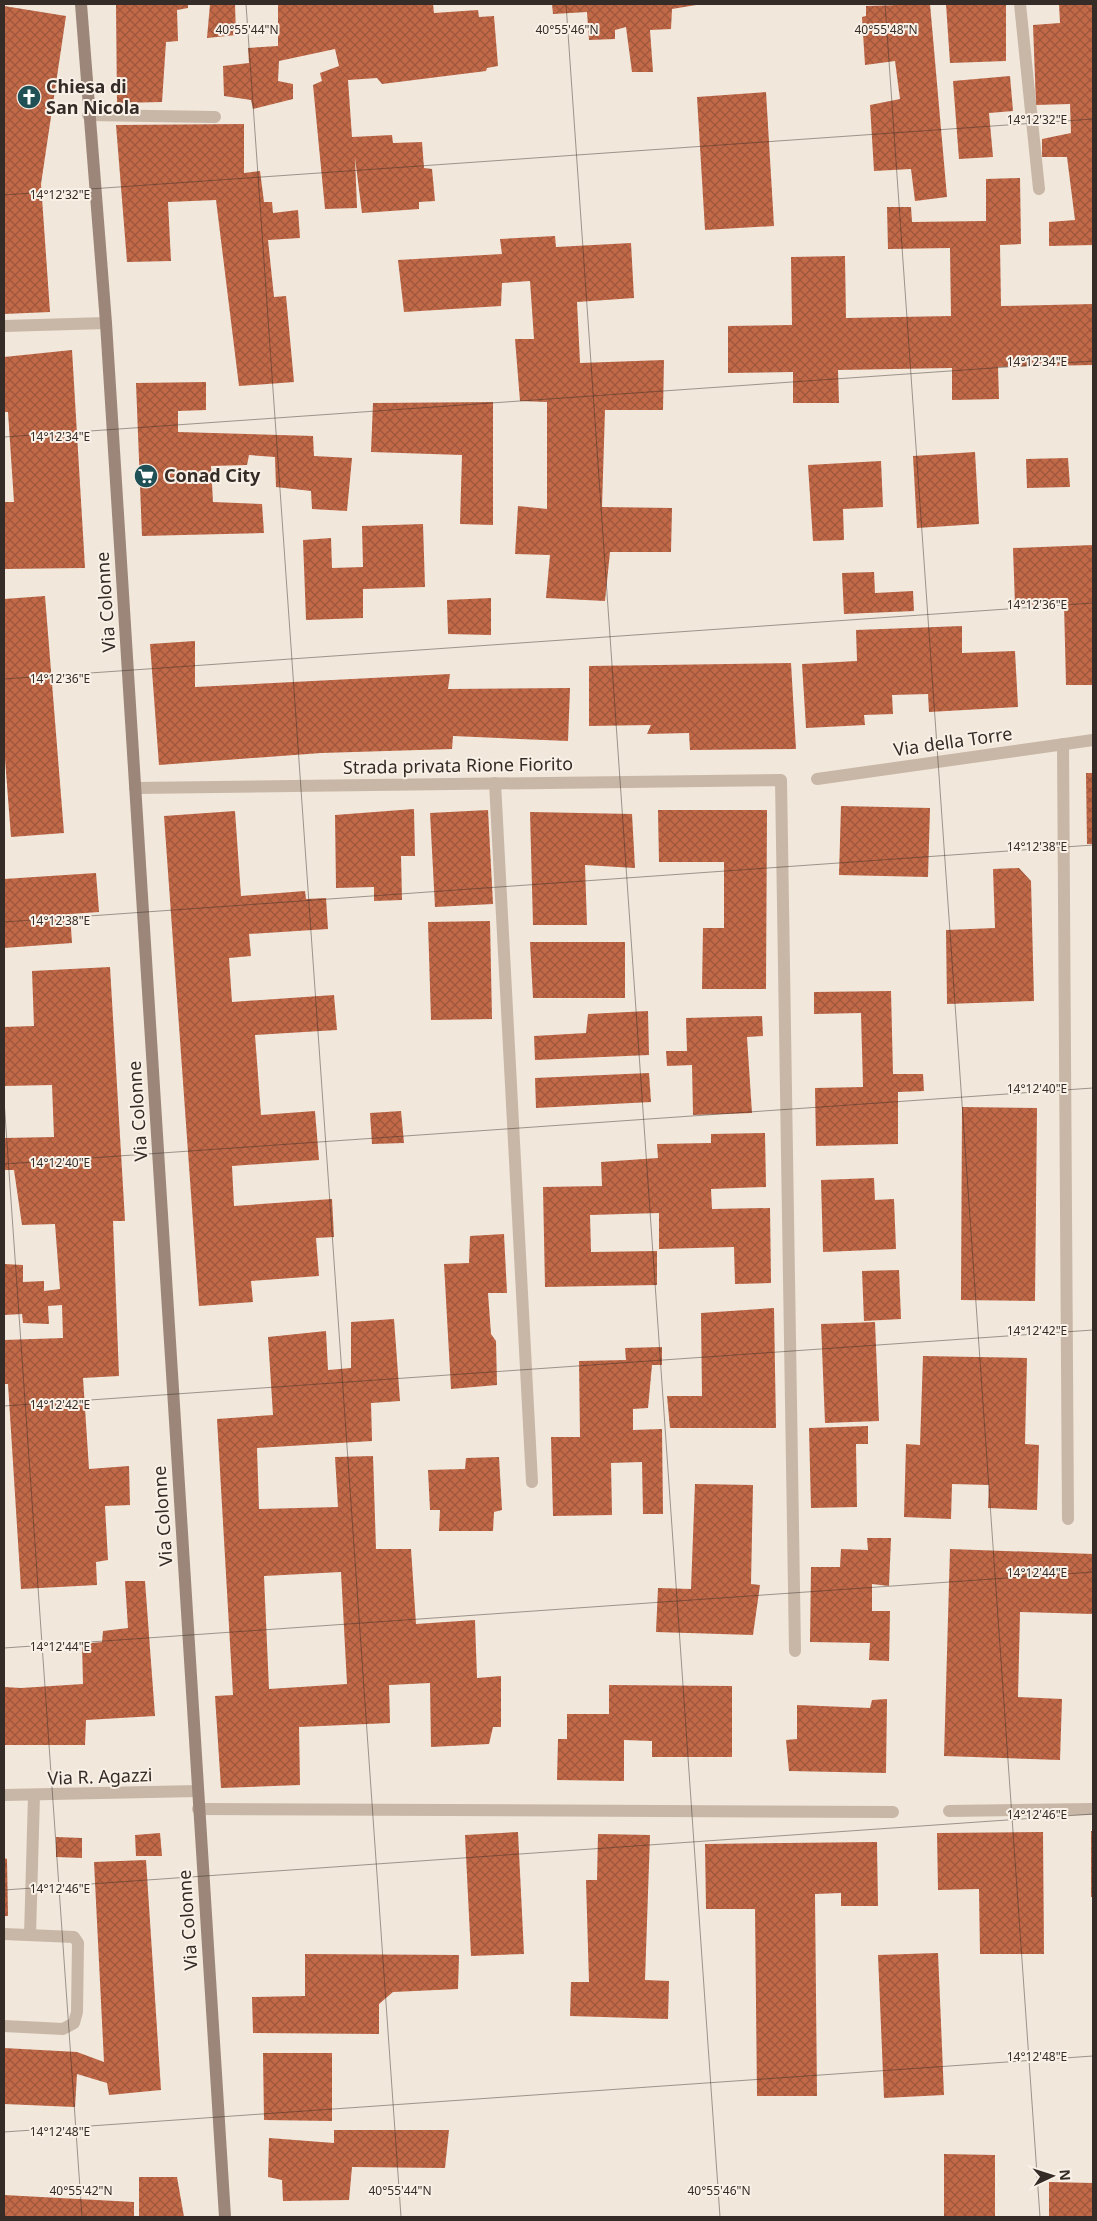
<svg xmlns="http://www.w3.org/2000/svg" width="1097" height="2221" font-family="'Noto Sans',sans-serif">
<defs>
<pattern id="building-cross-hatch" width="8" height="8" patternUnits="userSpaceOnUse" patternTransform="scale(1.25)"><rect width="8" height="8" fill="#c26948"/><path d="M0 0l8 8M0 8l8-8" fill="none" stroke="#9e573c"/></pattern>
</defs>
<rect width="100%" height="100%" fill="#f1e7db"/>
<g fill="url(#building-cross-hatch)" fill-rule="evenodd">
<polygon points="116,4 188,4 188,8 177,10 178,41 166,42 162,102 117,103"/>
<polygon points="210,4 235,4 236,35 207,38"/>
<polygon points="278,4 433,4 434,13 478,10 479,17 494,16 498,66 487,68 486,71 382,84 377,78 348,80 352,137 392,135 393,143 422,142 424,168 432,169 435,201 419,202 419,209 362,213 355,158 357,208 325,209 313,85 322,81 320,73 339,66 335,49 279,61 278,81 293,84 293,99 253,109 251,100 224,96 223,66 249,63 248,48 278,46"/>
<polygon points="552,4 695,4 696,5 672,9 671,29 650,30 653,72 632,72 626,27 615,30 615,39 589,40 587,12 553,14"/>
<polygon points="930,4 947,197 915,201 911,169 874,171 870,105 900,99 895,61 865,65 862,17 866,16 866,6"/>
<polygon points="946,4 1006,4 1006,61 950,63"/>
<polygon points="1059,4 1093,4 1093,245 1049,246 1049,222 1075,220 1067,157 1042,157 1042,139 1071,133 1070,104 1036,105 1033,25 1060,23"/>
<polygon points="4,6 66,16 41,184 50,312 4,314"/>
<polygon points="1010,76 1013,111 989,113 993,157 959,159 953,81"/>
<polygon points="766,92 774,226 705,230 697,97"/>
<polygon points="244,124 244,173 260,171 264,202 272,202 273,213 298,210 300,238 268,240 274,297 286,296 294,382 239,386 216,200 168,202 171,261 127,262 116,125"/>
<polygon points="1020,178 1021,244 1000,245 1001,306 1093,304 1093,365 998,367 999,399 952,400 952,368 838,370 839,403 793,403 793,372 728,373 728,326 792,325 791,257 845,256 846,318 951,316 950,248 888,249 887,207 911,207 912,222 986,221 986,179"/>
<polygon points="555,236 556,247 631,243 634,298 577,302 580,363 664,360 663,410 605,410 602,507 672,508 671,552 610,552 605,601 546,598 550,555 515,554 518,506 547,509 547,402 520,401 515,339 534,339 530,281 502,283 501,306 404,312 398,260 502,254 500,239"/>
<polygon points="72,350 85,568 4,569 4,502 14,502 8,412 4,412 4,357"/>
<polygon points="206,382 206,410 178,411 178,432 313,436 314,456 352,458 347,511 312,509 311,491 276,487 275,457 249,455 247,465 211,466 213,502 262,504 264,533 142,536 136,383"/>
<polygon points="493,402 493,525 460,524 462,455 371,452 373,403"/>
<polygon points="975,452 979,524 917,528 913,456"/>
<polygon points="1068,458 1070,487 1027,488 1026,459"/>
<polygon points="881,461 883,507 843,509 844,540 813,541 808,465"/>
<polygon points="423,524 425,587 363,589 363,618 306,620 303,540 331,538 332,568 363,567 362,526"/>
<polygon points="1093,545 1093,685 1066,685 1064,604 1015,605 1013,548"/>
<polygon points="874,572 875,593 913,591 914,611 844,614 842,573"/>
<polygon points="45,596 64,833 11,837 4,746 4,599"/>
<polygon points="491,598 491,635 448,634 447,600"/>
<polygon points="962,626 962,653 1015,651 1018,707 929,712 928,694 892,695 893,714 864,715 865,725 806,728 802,664 857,661 856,630"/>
<polygon points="195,641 195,687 450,674 448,689 570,688 568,741 453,736 452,749 321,753 159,765 150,644"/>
<polygon points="791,663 796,749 690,750 689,733 647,734 651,725 589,726 589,666"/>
<polygon points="1086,773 1093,773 1093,844 1087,844"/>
<polygon points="841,806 930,808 928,877 839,875"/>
<polygon points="414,809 415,856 401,856 402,900 374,901 374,887 336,888 335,815"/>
<polygon points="488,810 493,904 435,907 430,813"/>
<polygon points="658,810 767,810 766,989 702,989 703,928 724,928 724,862 659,862"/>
<polygon points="235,811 241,896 305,891 306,899 326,898 328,929 249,934 251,956 229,958 232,1002 334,995 337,1030 255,1035 261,1115 315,1111 319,1160 232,1166 234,1206 332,1199 334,1237 316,1238 319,1276 251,1281 253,1302 199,1306 164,816"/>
<polygon points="530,812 632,814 635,868 585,865 587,925 533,925"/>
<polygon points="1019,868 1031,881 1034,1001 947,1004 946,930 995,928 993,869"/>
<polygon points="96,873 99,912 70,914 72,943 4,948 4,879"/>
<polygon points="490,921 492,1019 431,1020 428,922"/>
<polygon points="530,942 625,942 625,998 533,998"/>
<polygon points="110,967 125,1221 113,1221 119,1376 83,1378 89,1469 129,1466 130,1505 105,1506 108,1560 96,1562 97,1585 21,1589 8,1384 4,1384 4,1340 63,1338 62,1305 48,1306 49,1324 23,1323 22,1314 4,1315 4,1264 23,1265 23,1282 44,1281 44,1291 60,1289 55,1224 22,1225 14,1170 4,1170 4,1138 54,1137 52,1085 4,1086 4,1027 34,1026 32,971"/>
<polygon points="891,991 893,1074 923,1074 924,1091 898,1092 898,1144 816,1146 815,1088 863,1087 861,1013 814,1014 814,992"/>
<polygon points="648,1011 649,1055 535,1060 534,1036 586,1033 588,1014"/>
<polygon points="762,1016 763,1036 747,1037 752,1113 693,1115 692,1065 667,1066 666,1051 687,1051 686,1018"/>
<polygon points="649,1073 651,1102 536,1108 535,1078"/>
<polygon points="962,1107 1037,1108 1035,1301 961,1300"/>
<polygon points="401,1111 404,1143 372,1144 370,1113"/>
<polygon points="765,1133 766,1187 711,1189 712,1209 770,1208 771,1283 735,1284 734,1247 659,1249 659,1213 590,1215 591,1252 657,1251 657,1285 545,1287 543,1187 602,1186 601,1162 658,1158 657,1144 711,1143 711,1134"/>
<polygon points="874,1178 875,1200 894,1199 896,1249 823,1252 821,1180"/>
<polygon points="504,1234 507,1293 488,1293 491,1334 496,1341 497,1385 451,1389 444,1264 469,1263 470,1236"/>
<polygon points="899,1270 901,1319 864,1321 862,1271"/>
<polygon points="774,1308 776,1428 670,1428 667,1396 702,1396 701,1313"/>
<path d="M394 1319 400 1401 371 1403 372 1441 257 1448 259 1509 338 1507 335 1457 373 1456 376 1549H411L416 1624 475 1620 477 1678 501 1676V1727H493L489 1744 431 1747 430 1683 389 1685 390 1723 299 1727 300 1785 221 1788 215 1696 233 1695 217 1419 273 1415 268 1337 326 1331 328 1370 351 1368V1322ZM341 1572 347 1684 269 1689 264 1576Z"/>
<polygon points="875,1322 879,1421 825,1423 821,1324"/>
<polygon points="662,1347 662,1365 652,1365 648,1408 633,1409 633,1430 662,1429 663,1514 643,1514 642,1462 611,1463 612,1515 553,1516 551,1437 580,1437 579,1361 626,1360 625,1348"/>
<polygon points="923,1356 1027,1358 1025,1444 1039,1445 1037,1510 988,1508 989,1485 952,1484 951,1519 904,1517 906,1444 920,1445"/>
<polygon points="868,1426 868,1444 856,1444 857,1507 811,1508 809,1428"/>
<polygon points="499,1457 502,1510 494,1512 493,1531 439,1531 440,1510 430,1510 428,1470 465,1469 466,1458"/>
<polygon points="695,1484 753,1485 751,1584 760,1585 753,1635 656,1632 658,1588 691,1589"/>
<polygon points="867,1538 891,1538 889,1586 872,1584 872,1611 890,1611 889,1661 869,1660 870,1643 810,1642 811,1567 840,1567 841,1549 868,1550"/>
<polygon points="950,1549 1093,1554 1093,1614 1020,1612 1018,1697 1062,1699 1060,1760 944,1756"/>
<polygon points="125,1581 145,1581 155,1716 86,1720 85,1745 4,1745 4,1687 21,1688 83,1684 82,1644 102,1642 103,1631 128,1628"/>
<polygon points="609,1685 732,1686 732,1757 652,1757 652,1741 624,1740 624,1781 557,1780 558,1739 567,1739 567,1714 609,1714"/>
<polygon points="887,1699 886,1773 789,1771 786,1740 797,1739 797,1705 870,1708 872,1700"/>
<rect x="1091" y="1831" width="2" height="66"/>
<polygon points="518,1832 524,1954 471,1956 465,1835"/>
<polygon points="1043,1832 1044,1954 980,1954 979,1889 938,1890 937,1833"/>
<polygon points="160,1833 162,1856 136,1856 135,1835"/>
<polygon points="598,1834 650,1835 645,1980 669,1981 668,2019 570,2016 571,1982 589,1982 586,1880 597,1880"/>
<polygon points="56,1837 82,1838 82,1858 56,1857"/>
<polygon points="877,1842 878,1906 841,1906 841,1893 815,1894 817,2096 757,2096 755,1909 706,1909 705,1844"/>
<polygon points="4,1858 7,1859 8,1916 4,1916"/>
<polygon points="146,1860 161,2090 109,2095 107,2083 77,2074 75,2107 4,2104 4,2048 77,2052 104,2062 94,1862"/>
<polygon points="938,1953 944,2095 884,2098 878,1955"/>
<polygon points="305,1954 459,1955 458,1989 393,1992 379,2004 379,2034 253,2033 252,1997 305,1996"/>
<polygon points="263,2053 332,2053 332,2121 264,2120"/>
<polygon points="334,2130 449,2130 445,2168 352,2167 349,2200 283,2201 282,2180 268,2177 269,2138 334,2143"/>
<polygon points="944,2154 995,2155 995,2217 944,2217"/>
<polygon points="139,2177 177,2177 184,2217 139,2217"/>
<polygon points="1049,2182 1093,2183 1093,2217 1049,2217"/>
<polygon points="4,2195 134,2202 134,2217 4,2217"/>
</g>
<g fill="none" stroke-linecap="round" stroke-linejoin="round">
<polyline stroke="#c8b7a7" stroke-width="12" points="4,326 106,323"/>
<g stroke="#c8b7a7" stroke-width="12">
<polyline points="1020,4 1039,189"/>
<polyline points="88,115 215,117"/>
<polyline points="1063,744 1068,1519"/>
<polyline points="817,779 1093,740"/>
<polyline points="495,783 532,1482"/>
<polyline points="135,788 781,780 795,1651"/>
<polyline points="4,1795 198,1791"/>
<polyline points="198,1809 893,1812"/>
<polyline points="949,1811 1093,1809"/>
<polyline points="4,1934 74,1937 78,1943 77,2012 74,2023 63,2029 4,2026"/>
<polyline points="30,1935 34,1796"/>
</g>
<polyline stroke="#9c8679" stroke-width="12" points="81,4 106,323 225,2217"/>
</g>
<path fill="none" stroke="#352c27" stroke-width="1" stroke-opacity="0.45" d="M246 4 401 2217M566 4 720 2217M885 4 1040 2217M4 195 1093 119M4 437 1093 361M4 679 1093 603M4 922 1093 845M4 1100 82 2217M4 1164 1093 1088M4 1406 1093 1330M4 1648 1093 1572M4 1890 1093 1814M4 2132 1093 2056"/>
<defs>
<g id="church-disc" transform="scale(1.25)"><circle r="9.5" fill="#1e5055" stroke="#f9f1e7"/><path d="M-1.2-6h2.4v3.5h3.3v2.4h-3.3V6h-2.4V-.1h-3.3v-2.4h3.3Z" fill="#fff"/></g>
<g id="supermarket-disc" transform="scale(1.25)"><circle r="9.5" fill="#1e5055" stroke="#f9f1e7"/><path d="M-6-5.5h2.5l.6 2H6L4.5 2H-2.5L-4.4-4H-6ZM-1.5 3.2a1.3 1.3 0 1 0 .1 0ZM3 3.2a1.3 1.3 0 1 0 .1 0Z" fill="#fff"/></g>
</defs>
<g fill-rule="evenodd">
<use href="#church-disc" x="29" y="97"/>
<use href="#supermarket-disc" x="146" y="476"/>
</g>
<g text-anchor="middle" stroke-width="4" stroke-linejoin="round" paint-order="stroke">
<g font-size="18" font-weight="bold" fill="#352c27" stroke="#f9f1e7" text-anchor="start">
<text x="46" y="93">Chiesa di<tspan x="46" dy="21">San Nicola</tspan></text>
<text x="164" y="482">Conad City</text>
</g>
<g font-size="18" fill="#352c27" stroke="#f9f1e7">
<text transform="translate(106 602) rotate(-94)" y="6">Via Colonne</text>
<text transform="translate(953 742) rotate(-8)" y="6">Via della Torre</text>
<text transform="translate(458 766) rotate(-1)" y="6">Strada privata Rione Fiorito</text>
<text transform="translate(138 1111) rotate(-94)" y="6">Via Colonne</text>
<text transform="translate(163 1516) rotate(-94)" y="6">Via Colonne</text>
<text transform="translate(100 1777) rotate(-2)" y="6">Via R. Agazzi</text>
<text transform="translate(188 1920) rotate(-94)" y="6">Via Colonne</text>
</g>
</g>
<g font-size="12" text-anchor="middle" fill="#352c27" stroke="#f9f1e7" stroke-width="4" stroke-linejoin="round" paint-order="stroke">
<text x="247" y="34">40°55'44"N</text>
<text x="567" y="34">40°55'46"N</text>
<text x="886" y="34">40°55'48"N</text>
<text x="1037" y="124">14°12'32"E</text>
<text x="60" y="199">14°12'32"E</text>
<text x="1037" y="366">14°12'34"E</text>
<text x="60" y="441">14°12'34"E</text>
<text x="1037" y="609">14°12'36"E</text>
<text x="60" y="683">14°12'36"E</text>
<text x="1037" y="851">14°12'38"E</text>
<text x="60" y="925">14°12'38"E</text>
<text x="1037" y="1093">14°12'40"E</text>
<text x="60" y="1167">14°12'40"E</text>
<text x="1037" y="1335">14°12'42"E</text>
<text x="60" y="1409">14°12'42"E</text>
<text x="1037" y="1577">14°12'44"E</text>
<text x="60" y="1651">14°12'44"E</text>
<text x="1037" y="1819">14°12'46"E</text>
<text x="60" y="1893">14°12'46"E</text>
<text x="1037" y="2061">14°12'48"E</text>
<text x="60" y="2136">14°12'48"E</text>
<text x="81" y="2195">40°55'42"N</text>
<text x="400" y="2195">40°55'44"N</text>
<text x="719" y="2195">40°55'46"N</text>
</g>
<rect width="1097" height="2221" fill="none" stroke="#352c27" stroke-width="10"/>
<g transform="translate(1052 2176) rotate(86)" stroke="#f9f1e7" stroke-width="4" paint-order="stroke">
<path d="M0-4L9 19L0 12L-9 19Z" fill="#352c27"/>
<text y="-8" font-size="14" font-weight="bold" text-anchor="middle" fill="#352c27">N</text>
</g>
</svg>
